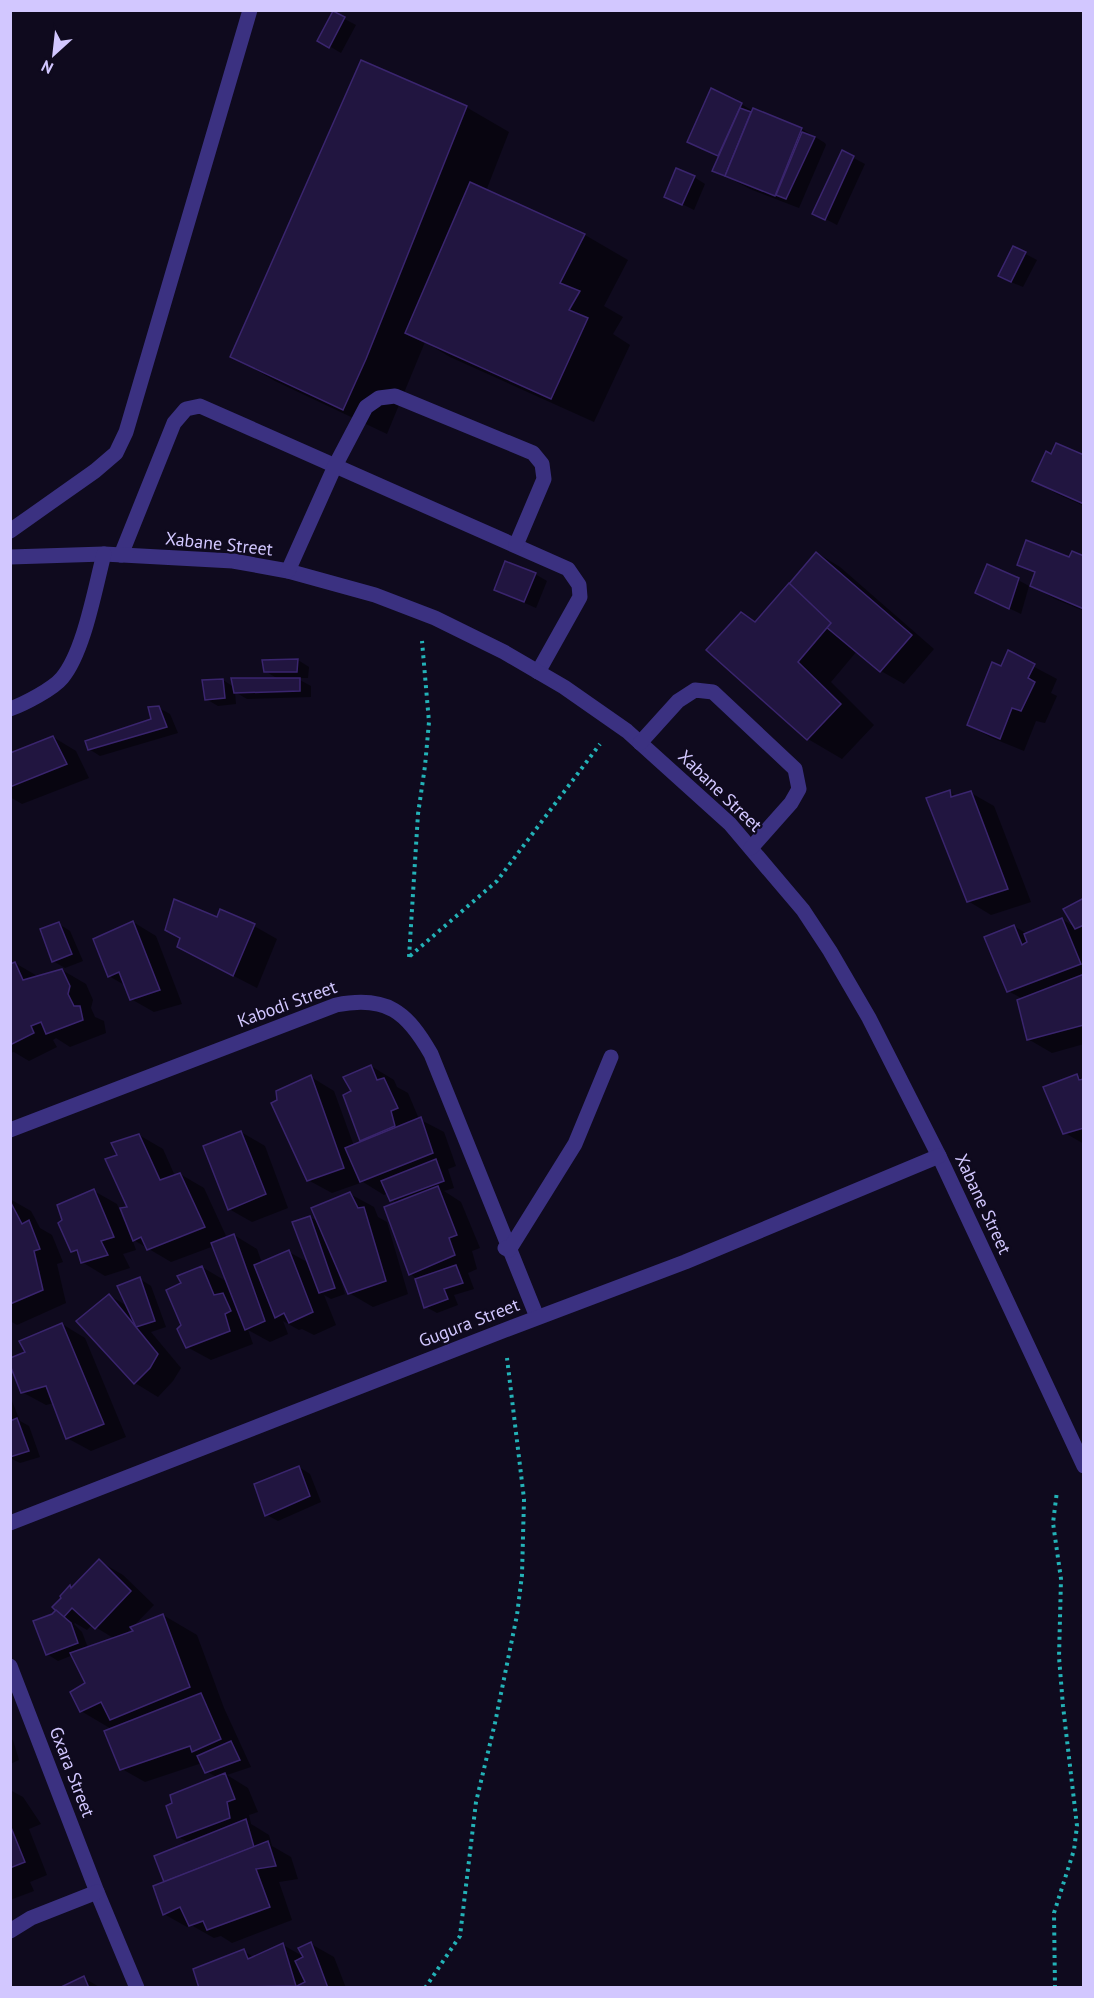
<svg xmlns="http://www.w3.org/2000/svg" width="1094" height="1998" font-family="'PT Sans',sans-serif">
<rect width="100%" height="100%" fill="#0f0a1e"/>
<g fill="#0007" fill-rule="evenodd">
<polygon points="333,13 356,25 341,53 319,40"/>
<polygon points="741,104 753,111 802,129 825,143 826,145 799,208 750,189 714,170 719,158 689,142"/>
<polygon points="466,107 509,132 486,191 585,235 628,260 604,306 623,317 613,334 630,345 594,422 450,357 425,342 387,434 275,381 232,356"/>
<polygon points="842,152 865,164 837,225 814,213"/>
<polygon points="694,177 705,184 694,210 666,196"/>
<polygon points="1014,248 1037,260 1023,287 1011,282"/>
<polygon points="1052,456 1084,457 1084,506 1057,494 1033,480"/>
<polygon points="817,553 840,567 934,649 904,684 881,671 857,651 831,682 874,725 842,759 808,739 708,650 741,614 757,623"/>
<polygon points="1084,558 1084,611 1055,599 1032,586 1036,574 1019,564"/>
<polygon points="535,574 547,581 536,608 496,590"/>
<polygon points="1018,580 1029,586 1021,614 977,593"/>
<polygon points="1008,653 1057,679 1051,693 1057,696 1045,723 1036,721 1024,751 992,738 968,725 1002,668"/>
<polygon points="298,660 309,667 308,678 296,678 311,686 311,697 247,699 235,692 236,704 218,706 206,699 223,680 234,687 280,680 265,671"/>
<polygon points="159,708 170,714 178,733 100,756 89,749 153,720"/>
<polygon points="53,737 76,751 89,778 22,804 10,797 10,754"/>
<polygon points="950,792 957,797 971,793 994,806 1031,902 991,915 968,901"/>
<polygon points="1084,899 1084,1044 1052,1053 1028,1039 1023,999 1008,991 1014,926 1027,934 1062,919 1076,928"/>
<polygon points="133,922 156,936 182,1004 154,1012 131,999 126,986 109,976"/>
<polygon points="59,924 70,931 83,961 65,968 53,961"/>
<polygon points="254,926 277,939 257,988 203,960"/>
<polygon points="15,963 39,977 62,970 86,984 93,1000 91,1008 95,1017 104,1021 106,1033 70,1047 56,1038 53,1040 57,1047 29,1061 14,1052 10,1053 10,965"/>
<polygon points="371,1066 394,1080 397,1087 408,1093 419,1119 444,1132 456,1166 448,1169 454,1188 444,1191 461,1202 480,1248 472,1251 477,1269 468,1273 474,1289 454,1295 458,1305 437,1313 426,1307 419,1280 410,1274 398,1203 392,1200 388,1193 384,1195 363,1182 332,1193 308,1180 311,1077 334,1091 354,1146 362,1143 345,1095 353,1091"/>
<polygon points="1077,1076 1084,1080 1084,1144 1065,1133"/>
<polygon points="241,1132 265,1146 288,1208 252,1222 229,1209"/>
<polygon points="139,1135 163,1149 175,1176 180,1174 204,1188 227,1238 234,1235 257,1249 262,1263 289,1252 309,1263 310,1217 319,1222 350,1194 374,1207 378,1217 387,1222 408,1294 373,1307 349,1293 340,1271 338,1272 345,1294 331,1299 324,1295 336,1325 314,1335 302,1329 299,1330 283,1321 288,1334 270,1342 248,1330 253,1344 211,1360 187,1347 183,1326 183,1284 202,1267 229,1283 214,1246 171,1262 132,1239 136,1250 123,1254 130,1268 105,1276 82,1262 80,1255 72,1250 94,1191 117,1204 124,1221 127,1220 129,1208 118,1156"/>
<polygon points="10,1199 31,1211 40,1228 52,1235 63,1262 57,1264 66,1303 17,1325 10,1321"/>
<polygon points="140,1279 151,1286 166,1327 151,1332 181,1368 173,1381 158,1397 135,1383 79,1321 110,1296 129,1307"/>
<polygon points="62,1324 85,1338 126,1437 91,1451 67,1438 54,1403 46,1405 22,1392 27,1353"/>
<polygon points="10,1396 20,1421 29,1426 40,1457 20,1463 10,1458"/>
<polygon points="299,1467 310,1474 321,1502 278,1521 267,1515"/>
<path d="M99 1561 123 1575 154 1605 124 1636 163 1615 197 1635 224 1708 251 1767 227 1775 248 1788 258 1812 249 1815 251 1824 269 1835 272 1846 291 1857 298 1879 279 1882 292 1920 232 1943 221 1936 214 1938 191 1925 187 1927 164 1914 166 1883 190 1843 178 1837 217 1777 207 1772 202 1763 145 1782 122 1769 113 1730 81 1711 87 1684 73 1655 58 1661 47 1654 52 1616 70 1587 72 1589ZM75 1623 87 1630 92 1625 115 1639 88 1648 82 1632 74 1624Z"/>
<polygon points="10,1739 13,1740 19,1760 10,1764"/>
<polygon points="10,1790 23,1797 41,1824 29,1829 47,1875 30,1882 34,1891 10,1900"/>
<polygon points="311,1944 334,1957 346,1988 200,1988 244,1951 255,1958 283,1945 306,1958"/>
<polygon points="84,1978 101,1988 63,1988"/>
</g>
<g fill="#211540" stroke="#3a256e" stroke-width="1.5">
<polygon points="333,11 345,17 329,48 317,41"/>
<polygon points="361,60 467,106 366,359 343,410 230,357"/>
<polygon points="711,88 742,103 718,156 687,142"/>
<polygon points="740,108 751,112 725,176 712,171"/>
<polygon points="753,108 802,128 775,196 725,176"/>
<polygon points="802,132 815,137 786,199 776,195"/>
<polygon points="842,150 854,156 825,220 812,214"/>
<polygon points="676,168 695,176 682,205 664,197"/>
<polygon points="470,182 585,234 560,283 580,291 569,310 588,318 551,399 405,333"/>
<polygon points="1013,246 1026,252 1011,282 998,276"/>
<polygon points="1056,443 1084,455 1084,504 1032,481 1046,451 1051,454"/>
<polygon points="1026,540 1069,557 1072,551 1084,556 1084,609 1030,586 1035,572 1017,565"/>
<polygon points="816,552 912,635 880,672 783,591"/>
<polygon points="505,561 536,573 524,602 494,590"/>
<polygon points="987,564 1019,578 1009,609 975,593"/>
<polygon points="789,583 831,623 798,662 841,704 807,740 706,650 741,612 755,622"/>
<polygon points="1008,650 1035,664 1028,678 1035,682 1021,711 1012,708 1000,739 967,725 992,662 1001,666"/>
<polygon points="298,659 297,672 264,672 262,660"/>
<polygon points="231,678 300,678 300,691 234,693"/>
<polygon points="223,679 225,698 205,700 202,680"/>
<polygon points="159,706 167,727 88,750 85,741 151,719 148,707"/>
<polygon points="53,736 67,764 10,787 10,753"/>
<polygon points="950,790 951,797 971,791 1008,889 967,902 926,798"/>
<polygon points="1084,898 1084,925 1075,929 1063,909"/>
<polygon points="174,899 217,917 220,909 255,924 233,976 177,947 180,938 165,930"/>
<polygon points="1062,918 1081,964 1007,992 984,937 1014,925 1022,945 1027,942 1024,934"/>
<polygon points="133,921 160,990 130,1000 119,972 108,977 93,939"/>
<polygon points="59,922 72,954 52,962 40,929"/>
<polygon points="15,962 23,980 62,969 70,986 68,994 74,1006 80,1006 83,1020 46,1034 41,1022 31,1026 34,1033 10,1045 10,964"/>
<polygon points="1084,974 1084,1025 1027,1040 1017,1000"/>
<polygon points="371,1065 377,1080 384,1078 398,1108 391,1111 395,1126 360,1141 343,1095 351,1091 343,1077"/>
<polygon points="1077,1074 1079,1080 1084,1079 1084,1128 1063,1134 1043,1087"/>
<polygon points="311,1075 344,1168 307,1181 271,1103 277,1100 276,1091"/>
<polygon points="421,1117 433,1153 360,1182 345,1148"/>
<polygon points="241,1131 266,1194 228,1210 203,1146"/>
<polygon points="139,1134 160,1180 180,1173 205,1227 147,1250 141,1237 133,1241 120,1208 127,1207 105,1159 117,1155 111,1143"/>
<polygon points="436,1159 444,1181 390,1201 381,1181"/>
<polygon points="438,1186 457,1235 449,1238 455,1255 409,1275 384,1207"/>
<polygon points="94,1189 114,1237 101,1241 108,1255 81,1263 77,1250 71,1252 58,1223 62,1220 57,1205"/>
<polygon points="350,1192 358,1208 364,1207 386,1281 348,1294 311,1208"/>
<polygon points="10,1201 22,1224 29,1220 40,1249 34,1251 43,1290 10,1304"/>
<polygon points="310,1216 335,1288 319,1293 292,1222"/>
<polygon points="234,1234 265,1321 245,1330 211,1243"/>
<polygon points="289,1250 313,1312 289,1323 284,1313 275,1318 254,1265"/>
<polygon points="456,1265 463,1283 444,1289 448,1299 424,1308 415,1279"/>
<polygon points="202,1266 214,1295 223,1293 231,1311 225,1314 230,1331 186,1348 177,1329 181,1325 166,1290 181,1283 177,1276"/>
<polygon points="140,1277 155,1321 136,1327 117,1286"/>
<polygon points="109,1294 158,1354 150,1368 134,1384 76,1321"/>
<polygon points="62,1323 104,1424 66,1439 46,1386 21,1393 10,1365 10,1358 25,1352 19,1341"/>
<polygon points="17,1418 29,1451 10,1457 10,1421"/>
<polygon points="299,1466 310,1496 265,1516 254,1484"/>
<polygon points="99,1559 131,1591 95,1629 72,1608 63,1618 52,1607 61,1598 60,1596 70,1585 71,1588"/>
<polygon points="56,1610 71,1623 78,1643 46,1655 33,1621 52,1614"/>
<polygon points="163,1614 190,1687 110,1720 101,1702 80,1712 70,1692 85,1683 70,1653 133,1631 130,1627"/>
<polygon points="201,1693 221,1739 192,1752 190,1746 120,1770 104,1731"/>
<polygon points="231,1741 240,1760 205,1773 197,1756"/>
<polygon points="225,1773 235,1799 227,1802 230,1818 177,1838 166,1806 172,1803 170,1795"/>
<polygon points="246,1819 254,1847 164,1882 154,1856"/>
<polygon points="10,1825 25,1862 10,1868"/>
<polygon points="268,1841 276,1866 256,1869 270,1907 207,1930 203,1921 189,1926 180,1907 163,1915 153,1886"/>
<polygon points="311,1942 328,1988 293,1988 305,1982 295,1961 303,1957 298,1948"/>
<polygon points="283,1943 296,1986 199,1988 193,1969 244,1949 248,1959"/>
<polygon points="84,1976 89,1988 59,1988"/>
</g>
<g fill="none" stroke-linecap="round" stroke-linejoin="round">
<g stroke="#23b2b7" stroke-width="4" stroke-dasharray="3 4.5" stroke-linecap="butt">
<polyline points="410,956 497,881 600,744"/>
<polyline points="409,957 418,814 425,766 429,722 422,641"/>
<polyline points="425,1988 460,1936 476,1802 495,1723 517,1615 522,1575 524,1499 507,1358"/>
<polyline points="1055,1988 1054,1913 1074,1850 1077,1826 1063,1706 1059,1657 1061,1579 1053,1523 1057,1491"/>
</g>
<g stroke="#3b3181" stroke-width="15">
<polyline points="10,531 95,471 116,453 126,432 250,10"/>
<polyline points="121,555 174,423 186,409 200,406 568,569 579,585 580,597 538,672"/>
<polyline points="10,557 104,554 233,561 288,571 375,595 435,618 504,652 564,687 627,731 730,824 803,910 830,951 869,1018 939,1156 1084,1466"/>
<polyline points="288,571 335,466 366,407 379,398 395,396 533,453 542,464 544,479 516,545"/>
<path d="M10 709C24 704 53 689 62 678 84 652 95 588 104 554"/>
<polyline points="640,743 678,701 695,690 713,692 795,769 799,789 791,803 751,848"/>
<path d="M10 1130 336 1005C387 995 407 1012 431 1054L537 1317"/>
<polyline points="505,1248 509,1250 575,1144 611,1057"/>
<polyline points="10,1523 505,1330 685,1262 939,1156"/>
<polyline points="10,1666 97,1892 137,1988"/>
<polyline points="10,1931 31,1918 97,1892"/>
</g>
</g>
<g text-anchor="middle" stroke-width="4.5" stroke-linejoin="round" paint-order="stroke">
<g font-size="18" fill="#d2c7ff" stroke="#0f0a1e">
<text transform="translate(219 544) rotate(6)" y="6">Xabane Street</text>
<text transform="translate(720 791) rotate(44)" y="6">Xabane Street</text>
<text transform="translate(287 1004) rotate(-20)" y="6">Kabodi Street</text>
<text transform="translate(983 1204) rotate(65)" y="6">Xabane Street</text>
<text transform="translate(469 1323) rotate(-21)" y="6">Gugura Street</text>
<text transform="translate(72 1772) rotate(69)" y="6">Gxara Street</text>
</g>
</g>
<rect width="1094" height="1998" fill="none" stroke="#d2c7ff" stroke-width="24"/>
<g transform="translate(54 54) rotate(207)" stroke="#0f0a1e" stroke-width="4.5" paint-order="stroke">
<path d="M0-4.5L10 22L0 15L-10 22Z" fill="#d2c7ff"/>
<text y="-9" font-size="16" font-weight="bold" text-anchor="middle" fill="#d2c7ff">N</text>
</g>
</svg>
